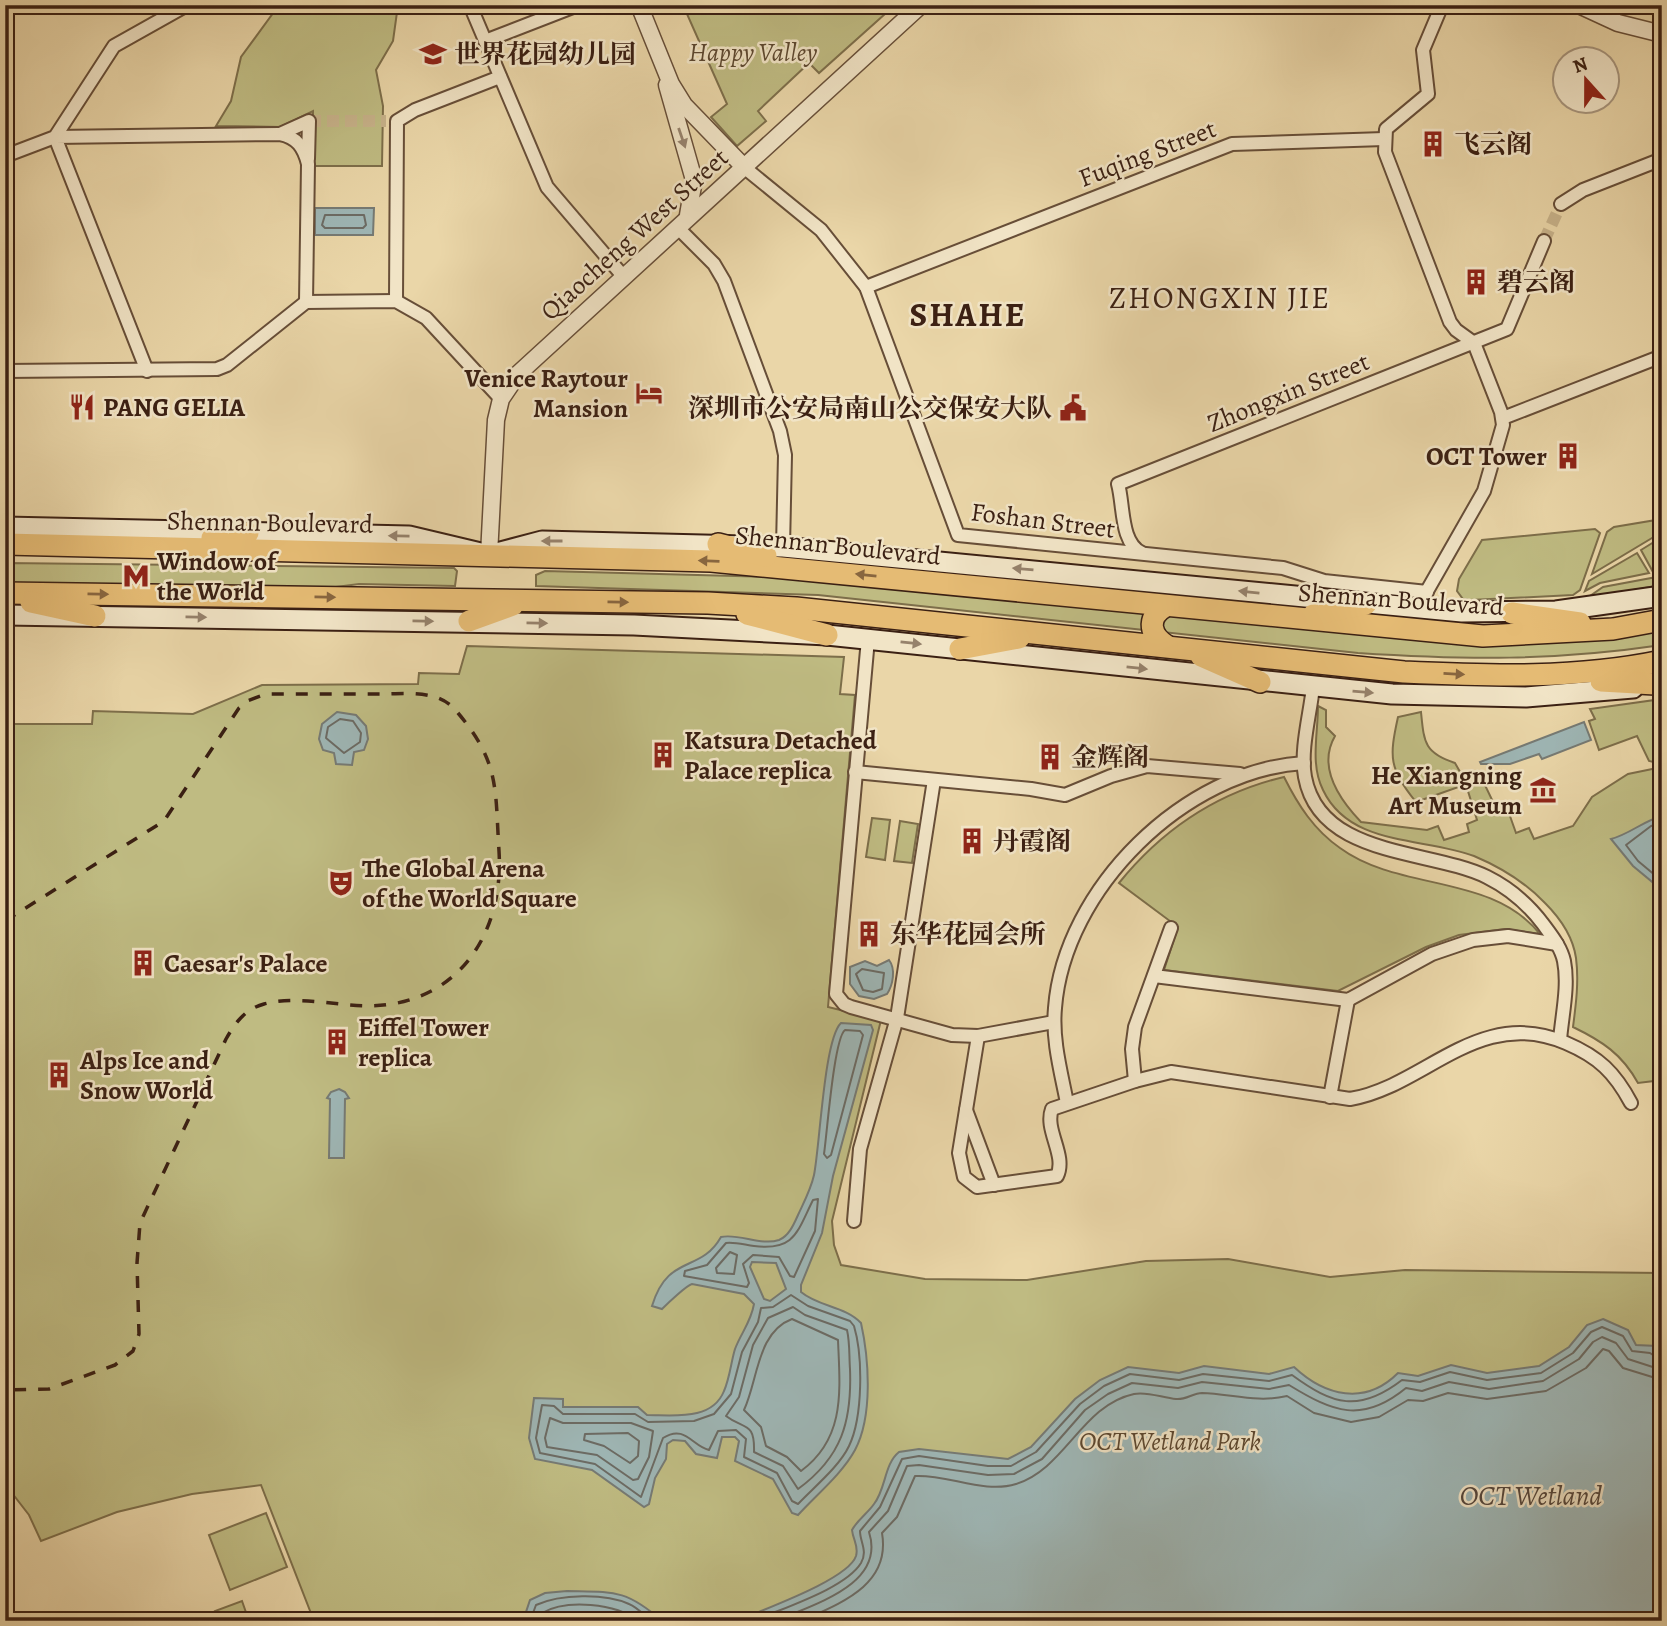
<svg xmlns="http://www.w3.org/2000/svg" width="1667" height="1626" font-family="Alegreya,'Noto Serif SC',serif">
<rect width="100%" height="100%" fill="#ead6a8"/>
<filter id="stains"><feTurbulence type="fractalNoise" baseFrequency=".00286" numOctaves="4"/><feColorMatrix values="0 0 0 0 .2 0 0 0 0 .09 0 0 0 0 .02 0 0 0 .5 -.17"/></filter>
<radialGradient id="worn" r=".72"><stop offset=".6" stop-color="#630" stop-opacity="0"/><stop offset="1" stop-color="#630" stop-opacity=".3"/></radialGradient>
<g fill="#bfbb82" stroke="#7d6e4a" stroke-width="2">
<polygon points="279,5 398,5 393,41 376,70 383,106 382,166 313,166 313,111 280,127 216,126 231,101 241,57"/>
<polygon points="683,5 895,5 819,73 809,63 758,111 766,121 737,146 711,117 727,104"/>
<polygon points="1662,519 1662,532 1592,574 1607,532 1614,527"/>
<polygon points="1595,529 1600,533 1580,590 1573,595 1470,600 1463,599 1457,591 1459,579 1482,540"/>
<polygon points="1662,537 1662,570 1653,572 1641,550"/>
<polygon points="1637,553 1649,573 1600,583 1585,591 1589,581"/>
<polygon points="5,563 454,568 457,571 455,586 359,584 305,591 5,588"/>
<path d="M545 571 815 578 1426 641 1662 629V645C1553 661 1466 660 1358 653L818 595 536 586V575Z"/>
<polygon points="1662,576 1662,585 1587,598 1603,587"/>
<polygon points="467,646 844,657 840,694 855,695 828,1007 881,1020 832,1221 834,1245 841,1265 925,1279 1027,1280 1146,1261 1228,1259 1330,1277 1405,1270 1662,1273 1662,1621 314,1621 261,1485 192,1494 117,1512 41,1541 29,1515 5,1484 5,724 92,724 93,711 193,714 262,685 418,684 419,673 459,674"/>
<polygon points="1662,699 1662,764 1649,761 1637,736 1599,750 1589,721 1595,719 1590,709"/>
<path d="M1318 706 1326 710V727L1335 736C1317 767 1339 799 1361 822L1427 830 1438 826 1444 840 1469 832 1467 824 1477 820 1467 788 1483 781 1495 806 1505 802 1516 833 1529 828 1534 839 1573 826 1592 797 1628 774 1662 767V1080L1638 1083C1622 1054 1602 1041 1573 1027 1576 1004 1579 981 1576 958 1573 937 1559 917 1545 903 1525 882 1500 867 1474 856 1424 837 1350 847 1323 790 1310 764 1318 734 1318 706Z"/>
<path d="M1421 712C1424 742 1424 753 1455 763L1467 784 1416 802C1389 768 1389 758 1398 717Z"/>
<path d="M1284 777C1298 805 1314 830 1340 848 1400 892 1491 873 1540 934L1505 929 1459 935 1426 947 1338 991 1164 970 1178 927 1119 883C1162 830 1216 793 1284 777Z"/>
<polygon points="872,818 890,820 885,860 866,857"/>
<polygon points="900,821 918,824 912,863 894,861"/>
<polygon points="266,1513 287,1567 230,1590 209,1535"/>
<polygon points="242,1601 249,1621 219,1621 215,1611"/>
</g>
<g fill="#9eb6b5" stroke="#767a74" stroke-width="2" fill-rule="evenodd">
<polygon points="315,208 374,208 373,235 315,235"/>
<polygon points="337,712 356,715 366,726 368,739 364,750 354,752 352,765 336,764 334,753 323,750 319,739 322,724"/>
<polygon points="1584,722 1591,740 1542,759 1539,754 1510,764 1481,764 1480,762"/>
<path d="M1662 816V890L1633 866 1611 839C1630 834 1643 821 1662 816Z"/>
<path d="M889 960C896 969 893 985 887 994L874 999 859 996 850 984V967L865 961 877 966Z"/>
<path d="M841 1023 871 1025 873 1030 833 1176 822 1233 801 1285V1292C819 1307 845 1306 861 1323 869 1359 873 1416 855 1450 842 1474 816 1495 798 1515L792 1513 773 1479 735 1461 739 1441 735 1437H722L717 1458 696 1454 685 1441 673 1440 667 1444 666 1459 655 1478 649 1504 644 1507 592 1470 535 1459 529 1438 534 1398 563 1399V1407H638L647 1415C674 1415 712 1421 724 1391 730 1377 731 1362 735 1349 741 1333 751 1322 754 1304L744 1294 692 1284C687 1285 667 1304 662 1309L652 1306C668 1253 700 1274 721 1237 739 1233 761 1246 779 1240 789 1236 794 1224 798 1215 804 1202 811 1189 814 1175 820 1145 824 1039 841 1023ZM752 1262 776 1263 786 1289 770 1301 764 1299 750 1267Z"/>
<polygon points="339,1089 345,1092 349,1098 345,1099 344,1158 329,1158 330,1099 327,1098 331,1092"/>
<path d="M1603 1319 1628 1330 1636 1345 1657 1346 1662 1363V1621H737C761 1610 848 1580 856 1556 859 1546 853 1540 852 1530 858 1519 867 1514 874 1504 886 1489 884 1464 899 1452L919 1449 1008 1459 1031 1447 1075 1399 1100 1380 1128 1367 1179 1373 1204 1366 1269 1374 1294 1367C1325 1396 1365 1406 1398 1373L1418 1376 1451 1365 1487 1373 1539 1366 1569 1347 1587 1325Z"/>
<path d="M567 1591C613 1592 626 1589 662 1621H523L530 1600 545 1593Z"/>
</g>
<g fill="none" stroke-linecap="round" stroke-linejoin="round">
<g stroke="#6c6b64" stroke-width="2">
<polygon points="325,215 364,215 366,225 363,228 325,228 322,225"/>
<polygon points="340,719 353,721 361,733 360,742 344,753 326,738 328,727"/>
<polyline points="1662,823 1651,826 1626,845 1638,861 1662,881"/>
<polygon points="862,969 884,973 882,989 873,992 863,990 856,974"/>
<path d="M845 1030 860 1031 863 1035 831 1155 827 1158 824 1154C827 1134 834 1038 845 1030Z"/>
<path d="M818 1199 815 1231 794 1277 790 1276 779 1257 753 1255 743 1264 749 1283 747 1287 684 1276 685 1271 707 1265 726 1243C736 1242 745 1245 754 1246 795 1251 797 1232 813 1200Z"/>
<polygon points="730,1252 737,1255 734,1274 717,1273 716,1268"/>
<path d="M791 1295 808 1306 850 1321 854 1326C863 1356 863 1417 849 1446 839 1467 814 1487 798 1504L792 1501 777 1473 744 1457 746 1439 736 1430 718 1431 709 1450C692 1446 685 1424 663 1438L641 1497 595 1464 540 1453 536 1438 542 1405 554 1406 563 1414H635L648 1422 694 1421 714 1414 731 1394 742 1352 758 1322 761 1308 773 1307Z"/>
<path d="M793 1307 805 1315 847 1330C850 1343 849 1356 850 1369 852 1421 842 1457 798 1489L783 1466 754 1452C755 1421 744 1430 726 1416L739 1397 753 1345 768 1318Z"/>
<path d="M792 1319 838 1340C840 1390 846 1438 801 1471L787 1457 766 1446 761 1427 744 1410C758 1380 757 1332 792 1319Z"/>
<polygon points="550,1418 563,1423 631,1423 653,1431 649,1457 638,1479 633,1480 597,1455 547,1447 545,1438"/>
<polygon points="585,1434 628,1433 639,1441 638,1456 630,1463 604,1446 584,1440"/>
<path d="M530 1621 536 1605C560 1594 605 1593 629 1604 637 1607 644 1615 651 1621"/>
<path d="M539 1621 542 1613C566 1599 616 1603 638 1621"/>
<polyline points="550,1621 569,1617 620,1621"/>
<path d="M754 1621C782 1608 845 1589 861 1563 868 1551 860 1542 860 1531L880 1507 902 1459 919 1456 988 1466H1011L1036 1452 1080 1404 1104 1386 1130 1374 1179 1380 1203 1374 1269 1381 1292 1375C1333 1405 1359 1413 1402 1380L1420 1382 1450 1372 1487 1380 1541 1373 1573 1353 1591 1332 1602 1327 1623 1336 1632 1351 1650 1353 1662 1361"/>
<path d="M776 1621C813 1604 886 1585 869 1532L888 1511 907 1466 919 1465 988 1475 1014 1474 1042 1459 1085 1410 1108 1394 1132 1383 1178 1388 1202 1382 1269 1389 1289 1385C1333 1412 1362 1424 1406 1388L1422 1391 1449 1382 1489 1389 1543 1381 1579 1359 1593 1342 1602 1337 1616 1343 1628 1359 1662 1370"/>
<path d="M801 1621C841 1603 891 1585 882 1533L897 1517 915 1476C947 1474 984 1494 1016 1484 1065 1469 1082 1405 1134 1394 1147 1391 1163 1398 1176 1399 1186 1400 1193 1393 1202 1393 1231 1394 1258 1403 1287 1396L1314 1413 1351 1422 1379 1417 1408 1400 1423 1401 1448 1393 1487 1399 1546 1391 1586 1368 1603 1349 1609 1351 1623 1368 1662 1380"/>
</g>
<g stroke="#c7b28a" stroke-width="12" stroke-dasharray="12 6" stroke-linecap="butt">
<polyline points="309,121 386,121"/>
<polyline points="1544,241 1561,204"/>
</g>
<g stroke="#674e38" stroke-width="16">
<g id="minor">
<polyline points="470,5 547,187 623,276"/>
<polyline points="485,41 578,5"/>
<polyline points="280,134 309,121 308,159"/>
<polyline points="5,156 55,137 114,46 187,5"/>
<polyline points="745,168 821,230 866,287 958,535 1283,568 1324,581 1427,592"/>
<polyline points="1561,204 1583,190 1662,159"/>
<polyline points="677,227 714,264 724,281 780,431 785,455 783,547"/>
<polyline points="866,287 1232,144 1384,139"/>
<polyline points="396,301 397,121 415,110 500,77"/>
<polyline points="5,371 217,369 227,365 306,302 396,301 426,318 501,399"/>
<path d="M147 371 55 137 280 134C297 137 304 148 308 164L306 302"/>
<polyline points="1503,418 1662,356"/>
<path d="M1142 553C1120 543 1124 505 1118 484L1507 329 1544 241"/>
<polyline points="1423,598 1484,491 1503,425 1501,412 1474,343 1456,330 1450,322 1385,152 1386,129 1428,94 1423,50 1442,5"/>
<polyline points="868,639 836,994 844,1004 851,1007 952,1035 978,1036 1054,1022"/>
<path d="M1313 687C1310 715 1300 750 1305 777 1320 858 1430 849 1487 877 1509 888 1528 904 1543 924 1551 935 1561 947 1564 961 1569 986 1562 1015 1560 1040"/>
<polyline points="855,772 1031,789 1065,795 1111,776 1147,766 1240,774"/>
<polyline points="1154,976 1348,1000 1432,954 1473,940 1508,936 1557,944"/>
<path d="M978 1036 959 1153 964 1177 977 1187 1057 1176C1067 1155 1044 1130 1052 1109L1135 1081 1171 1072 1350 1099C1424 1087 1479 1005 1566 1043 1599 1057 1615 1073 1631 1103"/>
<polyline points="1135,1081 1132,1049 1135,1027 1171,928"/>
<polyline points="1330,1097 1348,1000"/>
<path d="M1067 1103C1061 1072 1052 1040 1055 1008 1064 889 1185 770 1304 763"/>
<polyline points="966,1110 994,1185"/>
<polyline points="854,1221 860,1149 897,1018 934,780"/>
</g>
</g>
<g stroke="#674e38" stroke-width="19">
<g id="tertiary">
<polyline points="639,5 671,84 684,105 745,168"/>
<polyline points="1579,5 1618,23 1662,34"/>
<polyline points="667,85 694,180 688,215"/>
<polyline points="489,555 496,420 501,399 518,374 921,5"/>
</g>
</g>
<g stroke="#3b2013" stroke-width="23">
<g id="secondary">
<polyline points="5,527 409,536 489,555 542,541 783,547 1462,612 1556,611 1662,596"/>
<polyline points="5,615 634,625 827,635 1392,694 1526,697 1633,688"/>
</g>
</g>
<g stroke="#3b2013" stroke-width="24">
<g id="primary">
<polyline points="212,538 248,533"/>
<polyline points="5,544 711,561 1483,636 1613,629 1662,620"/>
<polyline points="718,544 766,556"/>
<path d="M5 593 708 603 796 608 1404 672C1491 676 1576 679 1662 661"/>
<polyline points="31,602 95,616"/>
<path d="M1164 607C1146 618 1150 636 1167 646"/>
<polyline points="1512,613 1580,623"/>
<polyline points="747,614 827,635"/>
<polyline points="1313,615 1366,604"/>
<polyline points="469,621 513,605"/>
<polyline points="960,649 1019,638"/>
<polyline points="1201,656 1260,682"/>
<polyline points="1601,681 1655,684"/>
</g>
</g>
<use href="#minor" stroke="#f1e4c6" stroke-width="12"/>
<use href="#tertiary" stroke="#f1e4c6" stroke-width="16"/>
<use href="#secondary" stroke="#f1e4c6" stroke-width="19"/>
<use href="#primary" stroke="#e5bb74" stroke-width="21"/>
<path stroke="#3b2013" stroke-width="3.5" stroke-dasharray="12 12" stroke-linecap="butt" d="M5 921 164 821 239 708 247 701 266 694C304 694 341 694 378 694 395 694 415 692 431 696 442 698 451 704 458 713 500 763 495 789 499 851 504 933 459 1004 370 1006 337 1006 296 995 264 1004 245 1009 235 1023 226 1039L140 1223 137 1263 139 1334 133 1351 115 1365 49 1389 5 1390"/>
</g>
<defs><path id="oneway-solid" d="M-6-.8H1V-3.2L6.5 0L1 3.2V.8H-6Z" transform="scale(1.75)"/></defs>
<g fill="#96826c">
<use href="#oneway-solid" transform="translate(682 138) rotate(71)"/>
<use href="#oneway-solid" transform="translate(399 536) rotate(-179)"/>
<use href="#oneway-solid" transform="translate(552 541) rotate(180)"/>
<use href="#oneway-solid" transform="translate(1023 569) rotate(-175)"/>
<use href="#oneway-solid" transform="translate(1249 592) rotate(-174)"/>
<use href="#oneway-solid" transform="translate(196 617) rotate(1)"/>
<use href="#oneway-solid" transform="translate(423 621) rotate(1)"/>
<use href="#oneway-solid" transform="translate(537 623) rotate(1)"/>
<use href="#oneway-solid" transform="translate(911 643) rotate(6)"/>
<use href="#oneway-solid" transform="translate(1137 668) rotate(6)"/>
<use href="#oneway-solid" transform="translate(1363 692) rotate(5)"/>
</g>
<g fill="#88663f">
<use href="#oneway-solid" transform="translate(709 561) rotate(-178)"/>
<use href="#oneway-solid" transform="translate(866 575) rotate(-174)"/>
<use href="#oneway-solid" transform="translate(98 594) rotate(1)"/>
<use href="#oneway-solid" transform="translate(325 597) rotate(1)"/>
<use href="#oneway-solid" transform="translate(618 602) rotate(1)"/>
<use href="#oneway-solid" transform="translate(1454 674) rotate(3)"/>
</g>
<defs>
<g id="school-bare" transform="scale(2.1)"><path d="M0-5L7-2L0 1L-7-2ZM-4 1L0 2.5L4 1V4Q0 6-4 4Z" fill="#8f2418" stroke="#f1e4c6" stroke-width="2.5" paint-order="stroke"/></g>
<g id="building-bare" transform="scale(2.1)"><path d="M-4-6H4V6H1V3H-1V6H-4ZM-2.5-4.3h1.7v1.8h-1.7ZM.8-4.3h1.7v1.8H.8ZM-2.5-1h1.7V.8h-1.7ZM.8-1h1.7V.8H.8Z" fill="#8f2418" stroke="#f1e4c6" stroke-width="2.5" paint-order="stroke"/></g>
<g id="hotel-bare" transform="scale(2.1)"><path d="M-6-4.5h1.5V1H6V5H4.5V3h-9V5H-6ZM-4 0a1.8 1.8 0 1 1 3.6 0ZM.5 0V-2.5h3Q6-2.5 6 0Z" fill="#8f2418" stroke="#f1e4c6" stroke-width="2.5" paint-order="stroke"/></g>
<g id="restaurant-bare" transform="scale(2.1)"><path d="M-5-6h1v4h1v-4h1v4h1v-4h1v5L-1.5 .5V6h-2V.5L-5-1ZM5-6V6H3V1.5H1.5Q1.5-4 5-6Z" fill="#8f2418" stroke="#f1e4c6" stroke-width="2.5" paint-order="stroke"/></g>
<g id="civic-bare" transform="scale(2.1)"><path d="M-.6-6.5H3V-4.5H.6V-3L4-1V1h2V6H-6V1h2V-1L-.6-3ZM-1.2 2.5V6h2.4V2.5Z" fill="#8f2418" stroke="#f1e4c6" stroke-width="2.5" paint-order="stroke"/></g>
<g id="metro-bare" transform="scale(2.1)"><path d="M-5.5 5V-5H-3L0 0L3-5H5.5V5H3V-.5L0 4L-3-.5V5Z" fill="#8f2418" stroke="#f1e4c6" stroke-width="2.5" paint-order="stroke"/></g>
<g id="museum-bare" transform="scale(2.1)"><path d="M0-6L6-3V-2H-6V-3ZM-5-1h2V3h-2ZM-1-1h2V3h-2ZM3-1h2V3H3ZM-6 4H6V6H-6Z" fill="#8f2418" stroke="#f1e4c6" stroke-width="2.5" paint-order="stroke"/></g>
<g id="theatre-bare" transform="scale(2.1)"><path d="M-5-5.5Q0-4 5-5.5V0Q5 5 0 6Q-5 5-5 0ZM-3.3-2.5H-1v1.5H-3.3ZM1-2.5H3.3v1.5H1ZM-2.8 1Q0 5.5 2.8 1Z" fill="#8f2418" stroke="#f1e4c6" stroke-width="2.5" paint-order="stroke"/></g>
</defs>
<g fill-rule="evenodd">
<use href="#school-bare" x="433" y="54"/>
<use href="#building-bare" x="1433" y="144"/>
<use href="#building-bare" x="1476" y="282"/>
<use href="#hotel-bare" x="649" y="393"/>
<use href="#restaurant-bare" x="82" y="407"/>
<use href="#civic-bare" x="1073" y="408"/>
<use href="#building-bare" x="1568" y="456"/>
<use href="#metro-bare" x="136" y="576"/>
<use href="#building-bare" x="663" y="755"/>
<use href="#building-bare" x="1050" y="757"/>
<use href="#museum-bare" x="1543" y="790"/>
<use href="#building-bare" x="972" y="841"/>
<use href="#theatre-bare" x="341" y="883"/>
<use href="#building-bare" x="869" y="934"/>
<use href="#building-bare" x="143" y="963"/>
<use href="#building-bare" x="337" y="1042"/>
<use href="#building-bare" x="59" y="1075"/>
</g>
<g text-anchor="middle" stroke-width="5" stroke-linejoin="round" paint-order="stroke">
<g font-size="26" font-style="italic" fill="#5c472f" stroke="#f1e4c6">
<text x="753" y="61">Happy Valley</text>
<text x="1170" y="1450">OCT Wetland Park</text>
</g>
<g font-size="26" font-weight="bold" fill="#3b2013" stroke="#f1e4c6" text-anchor="start">
<text x="454" y="63">世界花园幼儿园</text>
<text x="1454" y="153">飞云阁</text>
<text x="1497" y="291">碧云阁</text>
<text x="628" y="387" text-anchor="end">Venice Raytour<tspan x="628" dy="30">Mansion</tspan></text>
<text x="103" y="416">PANG GELIA</text>
<text x="1052" y="417" text-anchor="end">深圳市公安局南山公交保安大队</text>
<text x="1547" y="465" text-anchor="end">OCT Tower</text>
<text x="157" y="570">Window of<tspan x="157" dy="30">the World</tspan></text>
<text x="684" y="749">Katsura Detached<tspan x="684" dy="30">Palace replica</tspan></text>
<text x="1071" y="766">金辉阁</text>
<text x="1522" y="784" text-anchor="end">He Xiangning<tspan x="1522" dy="30">Art Museum</tspan></text>
<text x="993" y="850">丹霞阁</text>
<text x="362" y="877">The Global Arena<tspan x="362" dy="30">of the World Square</tspan></text>
<text x="890" y="943">东华花园会所</text>
<text x="164" y="972">Caesar's Palace</text>
<text x="358" y="1036">Eiffel Tower<tspan x="358" dy="30">replica</tspan></text>
<text x="80" y="1069">Alps Ice and<tspan x="80" dy="30">Snow World</tspan></text>
</g>
<g font-size="26" fill="#3b2013" stroke="#f1e4c6">
<text transform="translate(1147 153) rotate(-21)" y="9">Fuqing Street</text>
<text transform="translate(634 234) rotate(-42)" y="9">Qiaocheng West Street</text>
<text transform="translate(1288 392) rotate(-22)" y="9">Zhongxin Street</text>
<text transform="translate(1043 520) rotate(7)" y="9">Foshan Street</text>
<text transform="translate(270 522) rotate(1)" y="9">Shennan Boulevard</text>
<text transform="translate(838 545) rotate(6)" y="9">Shennan Boulevard</text>
<text transform="translate(1401 599) rotate(4)" y="9">Shennan Boulevard</text>
</g>
<g font-size="28" font-style="italic" fill="#54463c" stroke="#f1e4c6">
<text x="1531" y="1505">OCT Wetland</text>
</g>
<g font-size="30" letter-spacing="2" fill="#3b2013" stroke="#f1e4c6">
<text x="1220" y="308">ZHONGXIN JIE</text>
</g>
<g font-size="33" font-weight="bold" letter-spacing="2" fill="#3b2013" stroke="#f1e4c6">
<text x="968" y="326">SHAHE</text>
</g>
</g>
<rect width="1667" height="1626" fill="none" stroke="#ead6a8" stroke-width="28"/>
<rect x="7" y="7" width="1653" height="1612" fill="none" stroke="#3b2013" stroke-width="3.5"/>
<rect x="14" y="14" width="1639" height="1598" fill="none" stroke="#3b2013" stroke-width="2"/>
<g transform="translate(1586 80) rotate(339)"><circle r="33" fill="#f1e4c6" stroke="#a8967e" stroke-width="2"/>
<path d="M0-5L12 26L0 18L-12 26Z" fill="#8f2418"/>
<text y="-10" font-size="19" font-weight="bold" text-anchor="middle" fill="#3b2013">N</text>
</g>
<rect width="100%" height="100%" filter="url(#stains)"/>
<rect width="100%" height="100%" fill="url(#worn)"/>
</svg>
